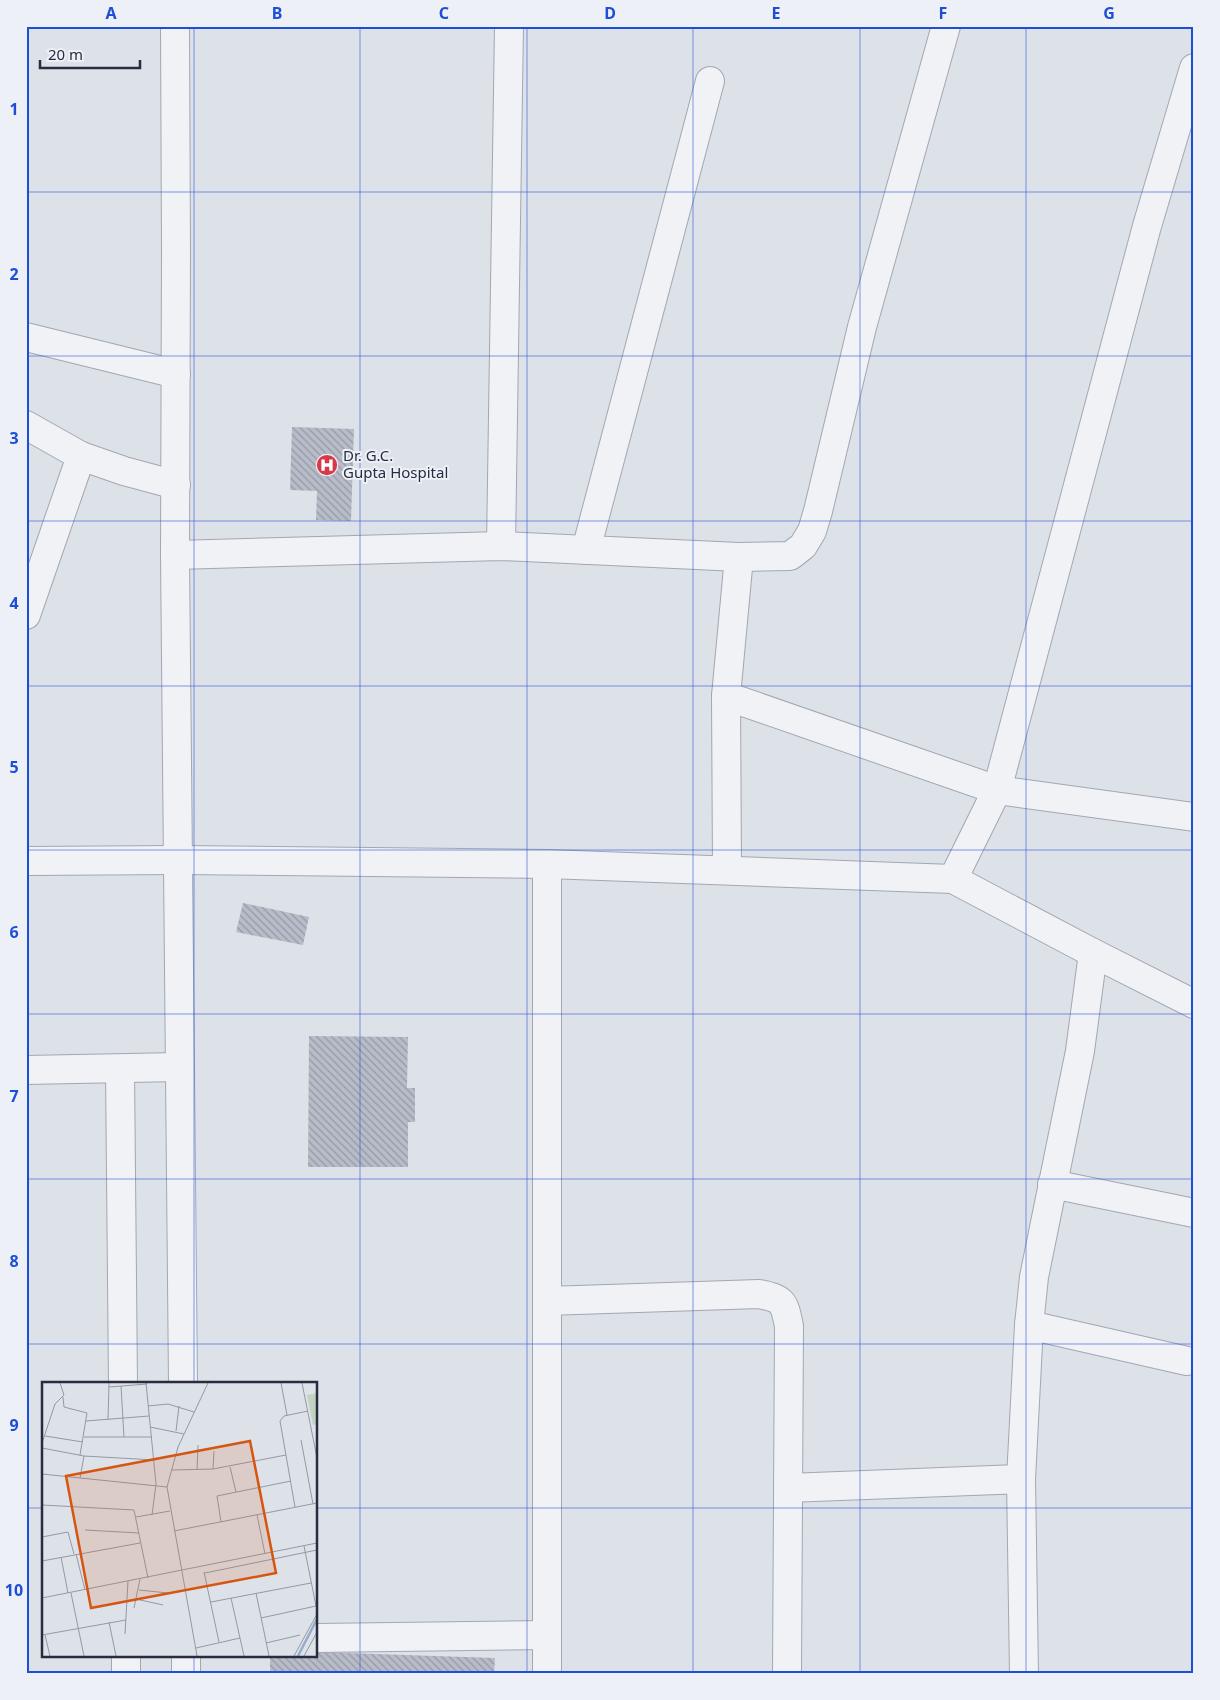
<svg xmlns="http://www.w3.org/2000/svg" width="1220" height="1700" font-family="'Noto Sans',sans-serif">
<defs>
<pattern id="building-back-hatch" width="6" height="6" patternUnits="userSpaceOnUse" patternTransform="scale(1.25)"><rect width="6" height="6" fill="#b7bcc8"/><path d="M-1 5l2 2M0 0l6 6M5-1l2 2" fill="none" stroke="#9599a4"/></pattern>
</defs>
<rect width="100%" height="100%" fill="#dde1e8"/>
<g fill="url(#building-back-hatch)">
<polygon points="292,427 354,429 351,521 316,520 317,491 290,490"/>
<polygon points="243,903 309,917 303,945 236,932"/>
<polygon points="309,1036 408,1037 407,1088 415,1088 415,1122 408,1122 408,1167 308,1167"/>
<polygon points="316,1652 495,1658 494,1674 270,1674 270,1656 316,1656"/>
</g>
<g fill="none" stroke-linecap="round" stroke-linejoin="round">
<g stroke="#a2a7b2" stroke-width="30">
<g id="minor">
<polyline points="175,26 176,251 175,555 183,1384"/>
<polyline points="26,337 176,374"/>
<polyline points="26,425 81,456 124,471 176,485"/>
<polyline points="501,546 509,26"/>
<polyline points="586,550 710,81"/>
<polyline points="175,555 501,546 739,557 790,556 803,546 812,531 818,511 862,327 946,26"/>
<polyline points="26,615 81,456"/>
<polyline points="726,696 997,790 1194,817"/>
<polyline points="26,861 178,860 547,864 953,879 1093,953 1194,1004"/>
<polyline points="727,870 726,696 739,557"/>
<polyline points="953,879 997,790 1147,226 1194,68"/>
<polyline points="120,1069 123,1384"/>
<polyline points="26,1070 179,1067"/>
<polyline points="1052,1184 1194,1213"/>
<path d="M547 1301 759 1294C784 1299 784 1302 789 1326L787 1674"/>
<polyline points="1029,1325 1187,1361"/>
<polyline points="788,1488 1021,1479"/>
<polyline points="316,1638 547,1635"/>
<polyline points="126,1656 126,1674"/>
<polyline points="186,1656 186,1674"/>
<polyline points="547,1674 547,864"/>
<polyline points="1024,1674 1021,1479 1029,1325 1034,1277 1080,1051 1093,953"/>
</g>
</g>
<use href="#minor" stroke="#f0f2f6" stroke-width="28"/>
</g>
<path fill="none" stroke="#1d4ed8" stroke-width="1" stroke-opacity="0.55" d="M194 26V1384M360 26V1674M527 26V1674M693 26V1674M860 26V1674M1026 26V1674M26 192H1194M26 356H1194M26 521H1194M26 686H1194M26 850H1194M26 1014H1194M26 1179H1194M26 1344H1194M26 1508H44M316 1508H1194M194 1656V1674"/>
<defs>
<g id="hospital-disc" transform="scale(1.125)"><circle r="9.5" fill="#d63947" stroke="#edf0f6"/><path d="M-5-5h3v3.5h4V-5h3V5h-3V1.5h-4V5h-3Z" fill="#fff"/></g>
</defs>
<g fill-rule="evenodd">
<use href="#hospital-disc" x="327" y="465"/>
</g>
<g text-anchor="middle" stroke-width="4" stroke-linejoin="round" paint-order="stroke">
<g font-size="15" fill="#262d40" stroke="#edf0f6" text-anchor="start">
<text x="343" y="461">Dr. G.C.<tspan x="343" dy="17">Gupta Hospital</tspan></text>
</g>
</g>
<g transform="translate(42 1382)">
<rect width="275" height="275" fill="#dde1e8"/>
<path d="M275 11V42L271 43 265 13Z" fill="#c2d2be"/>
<path fill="none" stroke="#96accb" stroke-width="2.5" d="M256 274 275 237"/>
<path fill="none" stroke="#9499a5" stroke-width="1" d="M104 1 114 102 110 133M239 1 245 33M260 1 275 76M79 4 82 55M67 5 105 2M21 15 22 25 45 31 38 73M106 24 126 22 152 30M66 38 67 1M44 39 107 34M108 45 142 52M134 49 137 24M3 54 41 60M42 55H110M259 58 271 122M0 61 13 22 22 13 18 1M0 66 42 74 113 78M188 85 194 110M171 87 172 69M130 88 171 87 244 73M155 88 156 63M0 92 125 105M38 96 42 74M0 123 92 128 106 196M253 125 238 39 242 34 266 29M215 133 223 172M94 135 128 129M179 140 175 114 249 99M43 148 97 151M132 149 275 121M0 155 26 150 32 172M34 172 43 208M19 175 26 211M0 179 98 161M162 190 177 260M163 191 275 168M97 208 126 211M29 211 42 274M214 211 227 274M0 216 275 161M189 216 202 274M94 217 121 223M169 220 269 201M92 226 98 197M219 236 274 224 262 164M67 240 74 274M83 252 86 199M0 253 84 238M3 253 8 274M224 261 258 253M154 266 198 256M155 274 125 105 136 65 166 1M252 274 275 232M262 274 275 250"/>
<path fill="#d55511" fill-opacity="0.15" stroke="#d55511" stroke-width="2.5" d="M208 59 234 191 49 226 24 94Z"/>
<rect width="275" height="275" fill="none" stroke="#262d40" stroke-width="2.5"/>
</g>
<rect width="1220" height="1700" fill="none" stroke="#edf0f6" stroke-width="55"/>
<path d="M40 60v8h100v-8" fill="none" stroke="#262d40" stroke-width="2.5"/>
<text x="48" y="60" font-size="15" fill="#262d40" stroke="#edf0f6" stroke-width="4" paint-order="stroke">20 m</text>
<rect x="28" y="28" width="1164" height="1644" fill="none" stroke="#1d4ed8" stroke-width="2"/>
<g font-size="16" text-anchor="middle" font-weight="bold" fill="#1d4ed8">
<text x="111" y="19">A</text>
<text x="277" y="19">B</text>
<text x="444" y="19">C</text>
<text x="610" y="19">D</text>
<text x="776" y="19">E</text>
<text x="943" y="19">F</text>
<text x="1109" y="19">G</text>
<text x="14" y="115">1</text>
<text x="14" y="280">2</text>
<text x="14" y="444">3</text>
<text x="14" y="609">4</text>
<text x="14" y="773">5</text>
<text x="14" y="938">6</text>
<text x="14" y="1102">7</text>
<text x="14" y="1267">8</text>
<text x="14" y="1431">9</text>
<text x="14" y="1596">10</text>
</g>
</svg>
